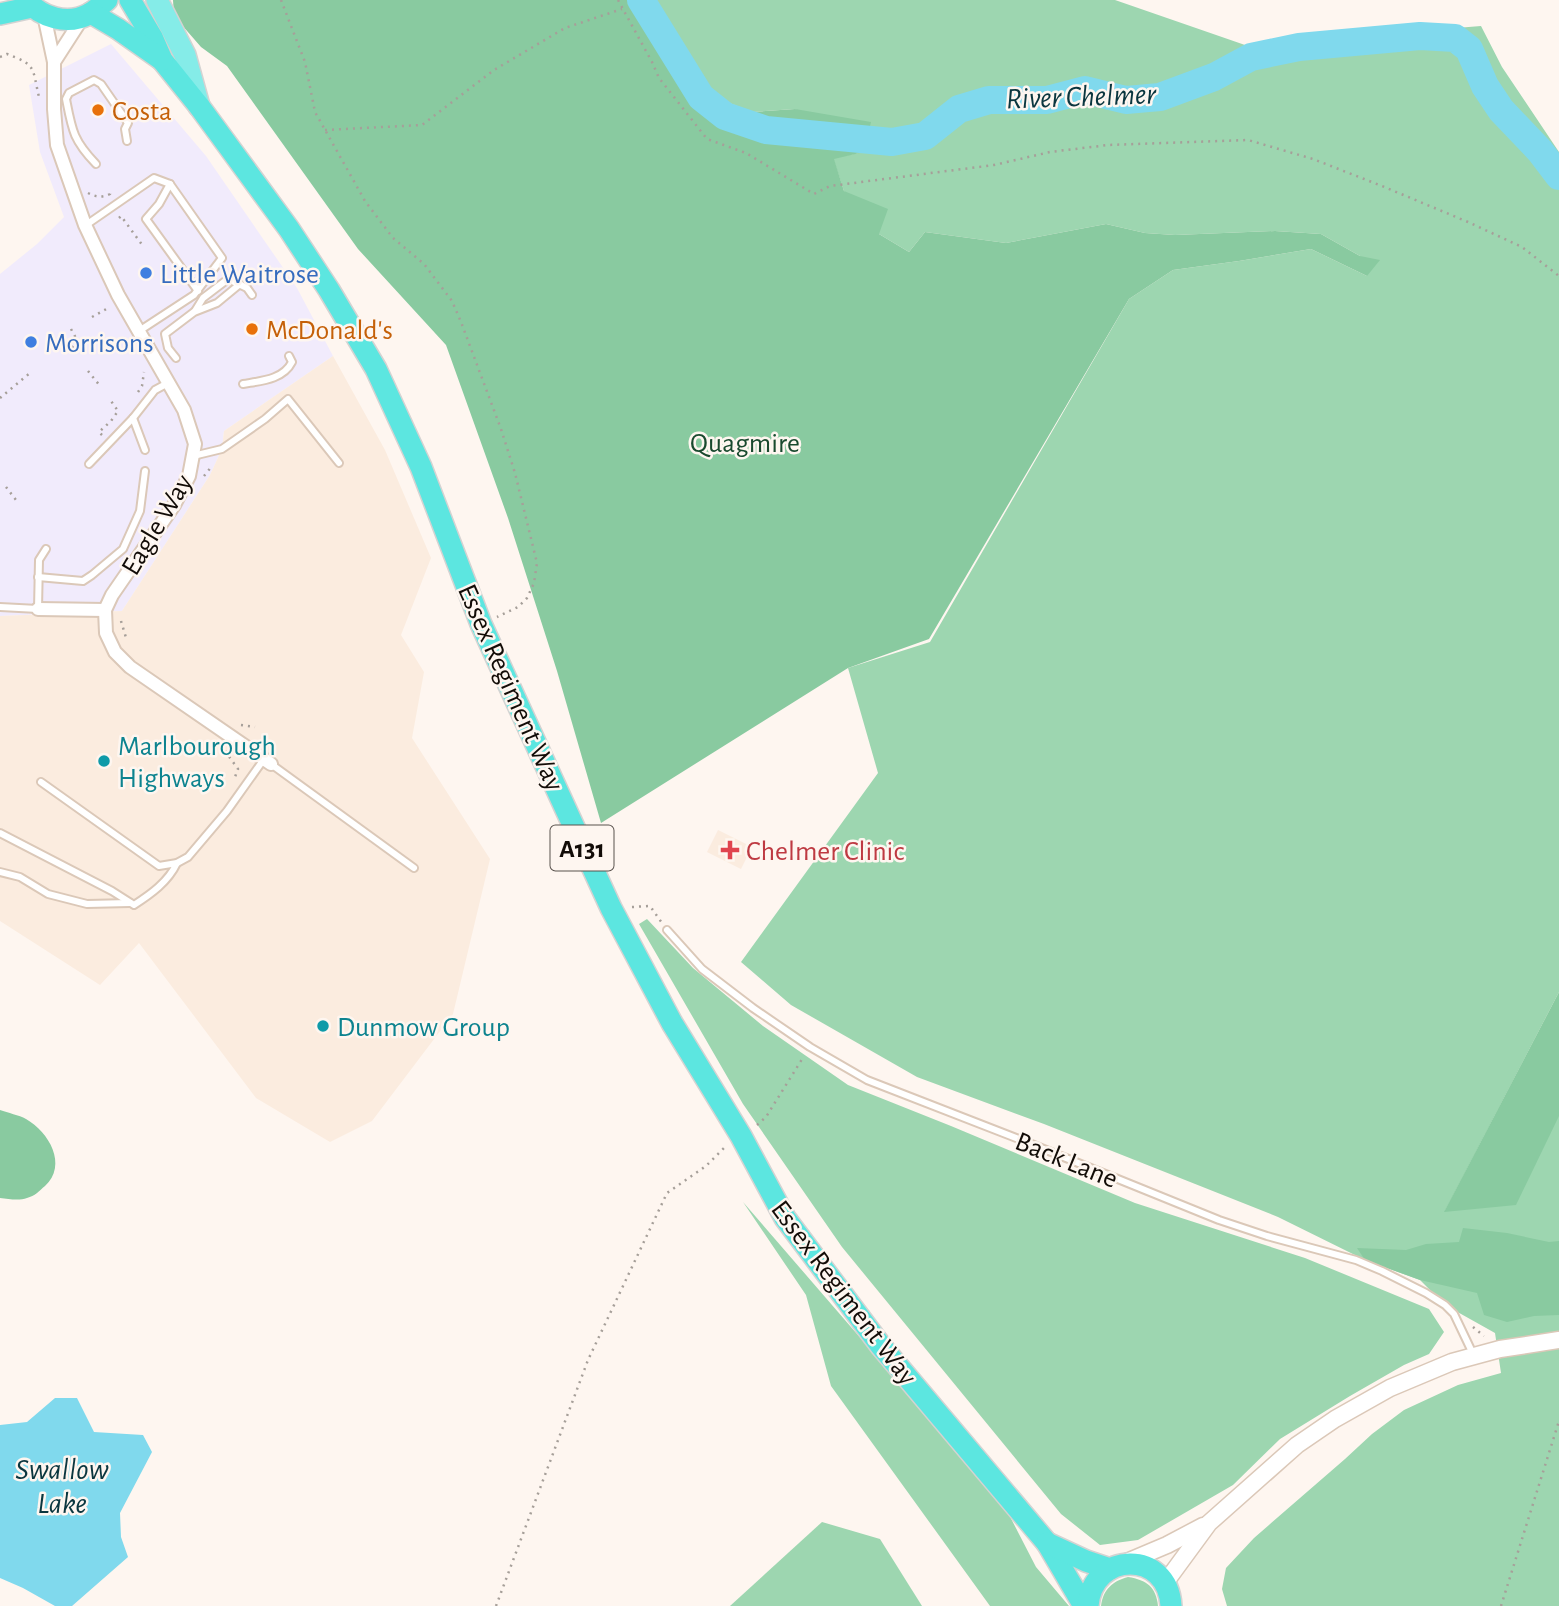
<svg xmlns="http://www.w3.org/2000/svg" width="1559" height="1606" font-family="'Alegreya Sans',sans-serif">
<rect width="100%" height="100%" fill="#fef6f0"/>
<polygon fill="#f1ebfc" points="111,44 206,156 297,288 333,356 224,431 222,449 210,475 122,611 0,616 0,274 37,244 64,217 40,152 29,85"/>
<g fill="#fbecdf">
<polygon points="333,356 385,450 431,558 401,635 424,672 412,738 490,859 453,1014 372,1121 330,1142 256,1098 139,943 100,985 0,921 0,616 122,611 210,475 222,449 224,431"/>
<polygon points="718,830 752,847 741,869 707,852"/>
</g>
<g fill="#9dd6b0">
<polygon points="648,0 1115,0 1245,45 1481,26 1502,67 1559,152 1559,992 1445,1211 1559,1113 1559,1606 1227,1606 1222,1589 1226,1568 1254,1538 1345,1459 1372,1434 1404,1410 1458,1385 1501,1373 1495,1333 1445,1305 1420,1280 1365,1260 1278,1217 1044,1124 917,1077 791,1005 741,962 878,773 848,668 930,642 1129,299 1173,270 1239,261 1311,249 1367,276 1360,256 1321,234 1275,231 1175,235 1145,233 1106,224 1006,243 925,232 909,252 879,234 844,191 833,158 864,152 795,109 753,112 701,92"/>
<polygon points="647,919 693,968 763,1026 848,1085 951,1126 1135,1203 1305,1258 1429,1309 1444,1332 1429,1354 1404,1365 1350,1396 1280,1439 1233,1485 1138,1540 1100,1545 1061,1514 842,1247 743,1104 639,924"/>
<polygon points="743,1202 1003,1503 1036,1567 1069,1606 990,1606 831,1386 806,1295"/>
<polygon points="822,1522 880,1539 922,1606 730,1606"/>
<path d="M1128 1577C1147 1580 1156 1587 1158 1606H1101C1103 1589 1113 1581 1128 1577Z"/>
</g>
<g fill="#89caa0">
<polygon points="173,0 648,0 701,92 753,112 795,109 871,122 864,152 834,159 844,191 888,209 879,234 909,252 925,232 1006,243 1106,224 1145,233 1175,235 1275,231 1321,234 1360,256 1380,260 1367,276 1311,249 1239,261 1173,270 1129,299 929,639 848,668 601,823 557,671 508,518 446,345 358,249 227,66 201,47 174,16"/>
<polygon points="1559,992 1559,1116 1516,1205 1444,1212"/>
<path d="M0 1110C8 1113 19 1115 26 1119 49 1132 68 1165 45 1186 39 1191 35 1196 27 1198 19 1201 9 1199 0 1198Z"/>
<polygon points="1463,1228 1507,1233 1549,1242 1559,1241 1559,1315 1534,1316 1507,1322 1484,1315 1477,1293 1420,1280 1365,1260 1357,1248 1406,1250 1426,1244 1459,1242"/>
</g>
<polygon fill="#80d9ed" points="55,1398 77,1398 94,1432 143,1435 152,1452 120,1513 121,1537 128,1557 72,1606 55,1606 23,1588 0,1578 0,1425 27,1422"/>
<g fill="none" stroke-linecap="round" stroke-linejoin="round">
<polyline stroke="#80d9ed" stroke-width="28" points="641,0 701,97 725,116 766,130 892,142 925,136 959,109 989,100 1047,100 1085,90 1126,100 1160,97 1214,77 1251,57 1299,47 1420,36 1455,38 1469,49 1485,86 1501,110 1540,151 1559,176"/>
<g stroke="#dbc8b8" stroke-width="10">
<g id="service">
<path d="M96 164C73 140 72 130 66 99L69 93 94 80 101 84 128 123 125 129 127 141"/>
<polyline points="170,184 159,204 146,219 198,291"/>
<polyline points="86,225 154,178 170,184 222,258 194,295 139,331"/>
<polyline points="195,311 203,298 228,279 247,288 252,295"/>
<polyline points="176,358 168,348 165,334 194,312 217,303 240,284"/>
<path d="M243 384C260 381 283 380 292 362L289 356"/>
<polyline points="133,418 145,450"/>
<polyline points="193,456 222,449 265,419 288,399 339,463"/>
<polyline points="89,464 133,418 155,390 168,383"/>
<polyline points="38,577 83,581 92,575 123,549 140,511 145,471"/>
<polyline points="0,607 38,609 39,560 46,549"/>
<polyline points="271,764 414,868"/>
<polyline points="41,782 159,866 177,863 188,857 227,811 264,759"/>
<path d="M0 833 112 891 134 905C151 894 168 882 177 863"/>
<polyline points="0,872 20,877 48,894 87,904 130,903"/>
<polyline points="667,930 702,969 753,1008 810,1047 867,1080 1024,1141 1219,1220 1267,1236 1356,1260 1382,1271 1426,1293 1445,1305 1454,1314 1474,1356"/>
</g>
</g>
<g stroke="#dbc8b8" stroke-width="16">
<g id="minor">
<polyline points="44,15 54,62 54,109 57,145 85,225 118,295 184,410 195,444 189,476 174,505 112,595 105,610 106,633 115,652 130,667 271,764"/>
<polyline points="54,62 83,17"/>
<polyline points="38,609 105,610"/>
</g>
</g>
<g stroke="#dbc8b8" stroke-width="19">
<g id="tertiary">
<polyline points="1122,1564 1167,1545 1203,1526"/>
<polyline points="1165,1583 1209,1523 1297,1445 1335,1419 1390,1388 1452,1362 1500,1349 1559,1340"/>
</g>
</g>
<g stroke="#d4d3d2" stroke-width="24">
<polyline id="primary" points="157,0 185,55 199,106"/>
</g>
<g stroke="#d4d3d2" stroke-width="24">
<g id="trunk">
<path d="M26 0C41 17 67 26 89 14 95 11 101 5 107 0"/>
<polyline points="130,0 152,37 162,60 199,106 289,229 329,290 376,369 421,467 481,624 611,908 672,1023 741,1136 785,1218 881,1346 1047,1543 1084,1606"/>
<polyline points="91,13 118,29 162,60"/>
<polyline points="0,14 32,7"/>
<polyline points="1047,1543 1086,1561 1110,1569"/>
<path d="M1088 1606C1092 1551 1168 1549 1171 1606"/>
</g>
</g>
<g stroke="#a69f99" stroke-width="2.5" stroke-dasharray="2 5" stroke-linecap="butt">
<polyline points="281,0 305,62 315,112 365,201 393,238 424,264 452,301 461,322 501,429 515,473 537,563 534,583 527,598 518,607 497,617"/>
<polyline points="618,0 652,62 659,78 707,139 746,153 814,194 830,186 994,165 1050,152 1108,145 1248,140 1313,159 1382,186 1468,222 1522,247 1559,276"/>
<path d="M0 57 7 54C37 65 32 68 39 97"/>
<polyline points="325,130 422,125 494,70 565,28 622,9"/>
<path d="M88 193C96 197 102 198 110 194L109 191"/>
<polyline points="119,218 121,216 143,246"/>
<polyline points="92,317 110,307"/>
<polyline points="71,329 78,342 70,349 75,355"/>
<polyline points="88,371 101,387"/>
<polyline points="138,392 142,386 144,372"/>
<polyline points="0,398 30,373"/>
<polyline points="102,435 99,432 111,421 118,411 111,401"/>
<polyline points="204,476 212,466"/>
<polyline points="6,487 16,500"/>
<polyline points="121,621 127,641"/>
<polyline points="241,725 255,727"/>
<polyline points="225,751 238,769 235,777"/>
<polyline points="632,907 650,906 662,923"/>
<polyline points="757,1125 766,1117 804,1056"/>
<polyline points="1473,1327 1484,1336"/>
<polyline points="496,1606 588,1360 667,1193 706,1166 725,1147"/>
<polyline points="1501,1606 1559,1421"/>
</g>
<use href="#service" stroke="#fff" stroke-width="6"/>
<use href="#minor" stroke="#fff" stroke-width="12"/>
<use href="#tertiary" stroke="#fff" stroke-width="16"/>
<use href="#primary" stroke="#85ece8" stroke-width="21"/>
<use href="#trunk" stroke="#5ce6e0" stroke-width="21"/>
</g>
<g fill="#e8710a" stroke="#fef6f0" stroke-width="2.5">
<circle cx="98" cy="110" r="7"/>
<circle cx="252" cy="329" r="7"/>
</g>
<g fill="#3f7fe0" stroke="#fef6f0" stroke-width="2.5">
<circle cx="146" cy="273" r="7"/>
<circle cx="31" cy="342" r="7"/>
</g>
<g fill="#0f9aa8" stroke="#fef6f0" stroke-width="2.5">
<circle cx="104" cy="761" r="7"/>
<circle cx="323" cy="1026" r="7"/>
</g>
<path fill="#e0444e" stroke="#fef6f0" stroke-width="2.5" d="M726.5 839.5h7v7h7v7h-7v7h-7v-7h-7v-7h7z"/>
<g text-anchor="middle" stroke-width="5" stroke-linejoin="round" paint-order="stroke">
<rect fill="#fef6f0" stroke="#59524d" stroke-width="2" x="550.5" y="825.5" width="63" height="45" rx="5"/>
<g font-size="26" font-weight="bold" fill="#120c07">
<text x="582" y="857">A131</text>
</g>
<g font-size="28" fill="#c56008" stroke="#fef6f0" text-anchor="start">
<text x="112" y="120">Costa</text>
<text x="266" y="339">McDonald's</text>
</g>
<g font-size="28" fill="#366cbe" stroke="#fef6f0" text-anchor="start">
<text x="160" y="283">Little Waitrose</text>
<text x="45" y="352">Morrisons</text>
</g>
<g font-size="28" fill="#194a2e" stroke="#fef6f0">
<text x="745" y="452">Quagmire</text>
</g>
<g font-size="28" fill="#120c07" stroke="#fef6f0">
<text transform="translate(156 524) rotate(-59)" y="10">Eagle Way</text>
<text transform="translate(512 687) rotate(66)" y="10">Essex Regiment Way</text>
<text transform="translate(1067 1159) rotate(22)" y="10">Back Lane</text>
<text transform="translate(845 1292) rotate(53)" y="10">Essex Regiment Way</text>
</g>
<g font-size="28" fill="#0d838f" stroke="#fef6f0" text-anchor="start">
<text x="118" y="755">Marlbourough<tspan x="118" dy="32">Highways</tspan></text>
<text x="337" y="1036">Dunmow Group</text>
</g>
<g font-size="28" fill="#be3a42" stroke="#fef6f0" text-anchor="start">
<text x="746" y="860">Chelmer Clinic</text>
</g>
<g font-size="30" font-style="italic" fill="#0a363f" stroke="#fef6f0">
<text transform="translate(1081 96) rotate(-2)" y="10">River Chelmer</text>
<text x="62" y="1479">Swallow<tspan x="62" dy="34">Lake</tspan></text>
</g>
</g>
</svg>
